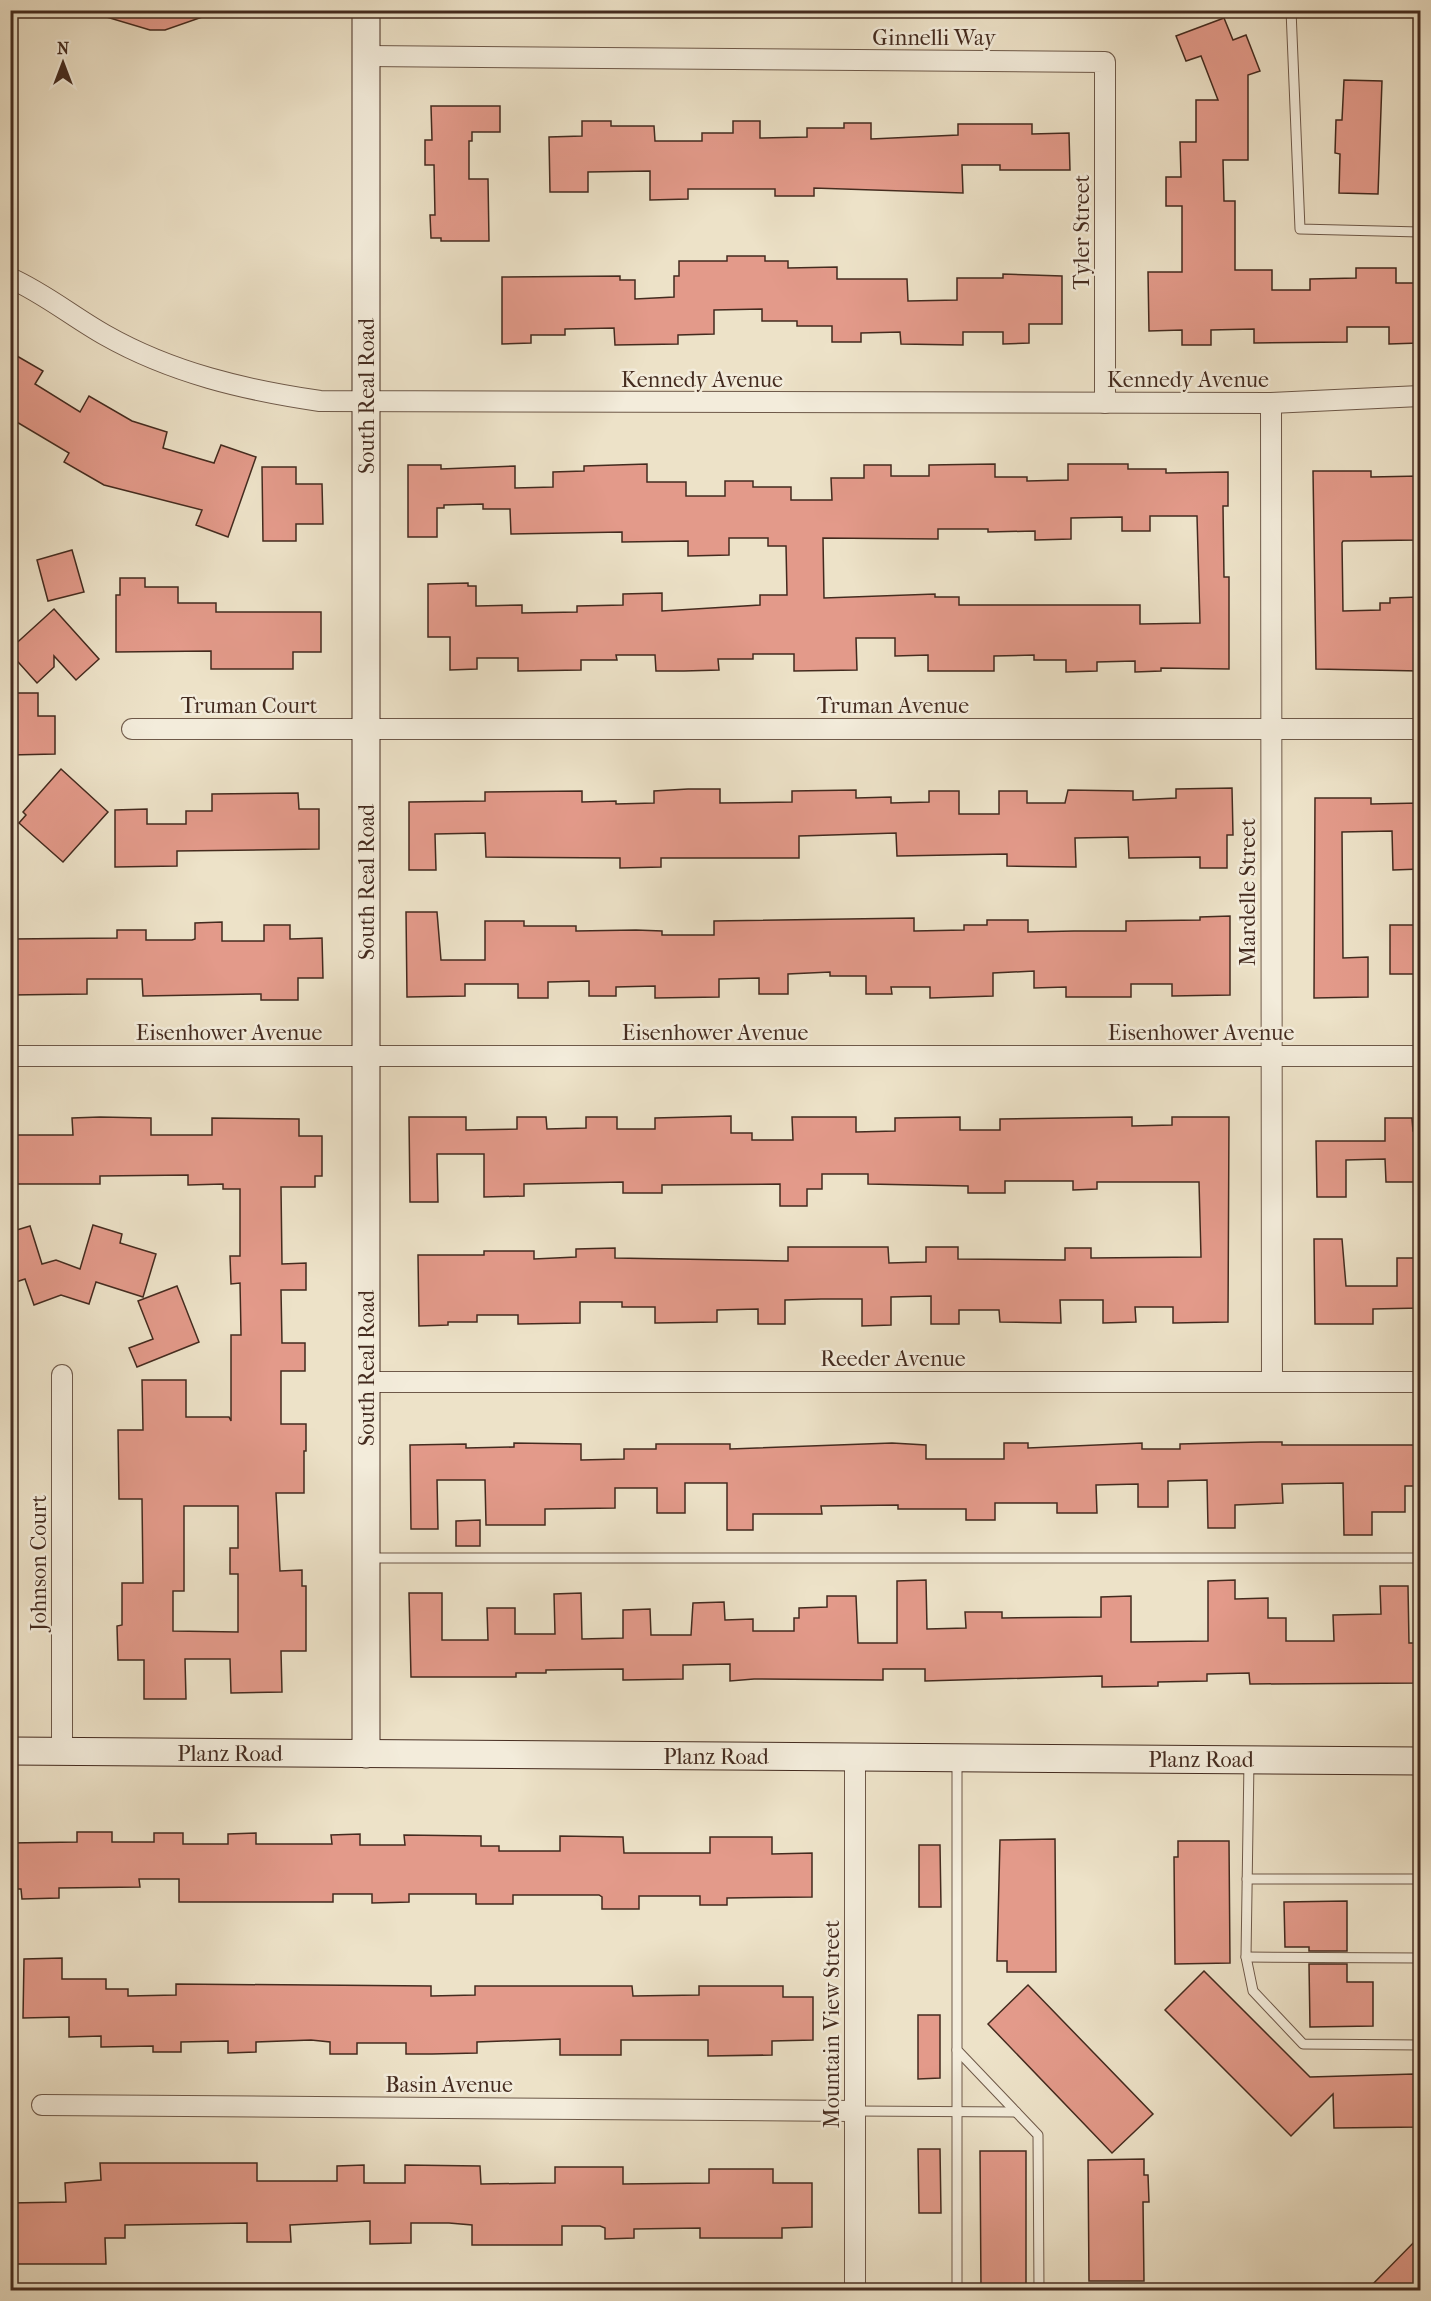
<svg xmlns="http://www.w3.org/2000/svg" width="1431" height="2301" font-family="'IM FELL French Canon',serif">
<rect width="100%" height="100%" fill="#ede2c8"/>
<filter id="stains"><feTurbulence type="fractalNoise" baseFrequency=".00333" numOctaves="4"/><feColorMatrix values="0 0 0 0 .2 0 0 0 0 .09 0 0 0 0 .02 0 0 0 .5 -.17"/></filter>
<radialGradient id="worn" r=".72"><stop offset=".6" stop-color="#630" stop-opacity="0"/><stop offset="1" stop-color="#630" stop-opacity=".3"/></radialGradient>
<g fill="#e39a8a" stroke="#442b1f" stroke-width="1.5" fill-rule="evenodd">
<polygon points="104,10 211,10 211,14 165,30 150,30 103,16"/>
<polygon points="1224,18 1233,40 1246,35 1260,71 1248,75 1248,160 1223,160 1224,201 1235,201 1235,270 1272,270 1272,290 1310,290 1310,279 1356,278 1356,268 1396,268 1396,283 1418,283 1419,343 1389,344 1389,327 1347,327 1347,342 1254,343 1254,329 1211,330 1211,345 1182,345 1182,330 1149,331 1148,272 1182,272 1182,206 1166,206 1166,177 1181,177 1180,142 1196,142 1196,100 1218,100 1201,56 1186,61 1176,36"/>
<polygon points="1344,80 1382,81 1378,194 1339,193 1340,154 1335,153 1336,120 1342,120"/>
<polygon points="431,106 500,106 500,132 472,132 472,141 469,141 469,179 488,179 489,241 441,241 441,238 431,238 430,215 435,215 434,165 425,165 425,140 432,140"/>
<polygon points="582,121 611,121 611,126 654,126 655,141 702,141 702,133 733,133 733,121 760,121 760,138 807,137 807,128 844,128 844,123 871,123 871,139 958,135 958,124 1032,124 1032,134 1069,133 1070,170 1000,170 1000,165 962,165 963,193 814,188 814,196 775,196 775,189 688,189 688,199 650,200 650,171 588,172 588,192 550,192 549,137 582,136"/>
<polygon points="727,256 765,256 765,261 788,261 788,268 837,267 837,279 907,279 908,301 957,300 957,278 1003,278 1003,274 1062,276 1062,324 1029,324 1029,343 1003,344 1003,332 963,332 963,345 901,344 900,332 861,333 861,342 832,342 832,326 797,326 797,321 762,321 762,309 714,310 714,334 678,335 678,344 615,345 614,328 565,329 565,335 531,335 531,343 502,344 502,277 620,276 620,280 635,280 635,299 674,297 674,276 679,276 679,261 727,261"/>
<polygon points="10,352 43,371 35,384 80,412 89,396 132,421 167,432 163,448 214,463 221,445 256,457 228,537 196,525 202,510 104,485 64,462 69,453 10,418"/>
<path d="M647 464V482H686V496H725V481H753V487H791V500H832L831 478H864V465H891V476H929V465L995 464V477H1027V481L1068 480V464H1128V469H1166V473L1228 472V506H1223L1224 577H1229V669L1161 668V671L1135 672V661L1097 662V671L1066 672V660H1034V655L994 656V671H928V655L895 656V638H856L857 670 794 671V654H753V659H718L719 670 684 671H656L655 655H616L617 660H581V670L518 671V658H477V669L450 670V637H428V584L468 583V586H476V606L522 605V613L577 612V606L623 605V594L662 593V611L760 605V595H787L786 546H768V538H729V555L688 556V541L622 542V532L511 534 510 509H483V504L444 505V508H437V537H408V465H441V469L515 466V488L553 487V472L584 471V466ZM1150 516H1197L1200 623 1140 624V605H959V597H935V594L824 598 823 538 938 539V529H988V532L1035 531V540L1071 539V518L1122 517V531H1150Z"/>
<polygon points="262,467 296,467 296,484 322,484 323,524 296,524 296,541 263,541"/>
<polygon points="1313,471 1371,471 1371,477 1420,476 1417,540 1343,541 1342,543 1343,611 1380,610 1380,603 1390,603 1390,598 1418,597 1420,602 1420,671 1316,669"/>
<polygon points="72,550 84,592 48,601 37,560"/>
<polygon points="120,578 145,578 145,587 178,587 178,603 216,603 216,612 321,612 321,652 293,652 293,669 211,669 211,651 116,652 116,595 120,595"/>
<polygon points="54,609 99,659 76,680 54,656 54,667 37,683 10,653 10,649"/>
<polygon points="10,693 38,693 38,716 55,716 55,754 10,755"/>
<polygon points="61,769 108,812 63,862 19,823 26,815 23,812"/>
<polygon points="1232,788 1233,835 1227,835 1227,868 1200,868 1200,857 1129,858 1128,837 1075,838 1076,867 1007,866 1007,854 897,856 896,833 799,836 799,858 661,858 661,867 620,868 620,858 486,857 485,833 435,834 436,870 409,870 409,802 485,801 485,792 582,791 582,802 616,801 616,804 654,803 654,791 688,789 720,789 720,803 792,802 792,791 856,790 856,798 891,797 891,803 929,802 929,791 959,791 959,814 999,814 999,791 1027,791 1027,803 1065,803 1068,790 1133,791 1133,800 1176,798 1176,789"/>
<polygon points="298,793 299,809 319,809 319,849 177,851 177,866 115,867 115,810 147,809 147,824 186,824 186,811 212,811 212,794"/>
<polygon points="1315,798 1371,798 1371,804 1420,803 1420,869 1393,870 1392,831 1342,832 1343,958 1368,957 1368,997 1314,998"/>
<polygon points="406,912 437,912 441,960 485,960 485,921 524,921 524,926 576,926 576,931 636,930 662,931 662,935 714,935 714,921 914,918 914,931 964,930 964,925 987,925 987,920 1028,920 1028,932 1074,931 1126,931 1126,921 1200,920 1200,917 1230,916 1230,995 1172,996 1172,984 1131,984 1131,997 1066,997 1066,987 1034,988 1034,971 993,973 993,996 930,998 930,987 891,987 892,994 866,994 866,976 830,976 830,972 788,974 788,994 759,994 759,978 719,979 719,997 655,998 655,986 616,987 616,996 589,996 589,981 548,982 548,998 518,998 518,984 465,984 465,996 407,997"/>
<polygon points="222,922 222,941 264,941 264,925 290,925 290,939 322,938 323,978 298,978 298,1000 261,1000 261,994 143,996 142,979 87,979 87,994 10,995 10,939 117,938 117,930 146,930 146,940 192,940 195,939 195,923"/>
<rect x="1390" y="925" width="30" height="49"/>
<polygon points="731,1116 731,1133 752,1133 752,1140 793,1140 792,1117 856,1117 856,1132 895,1131 895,1118 960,1117 960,1130 1000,1130 1000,1119 1132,1117 1132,1126 1172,1125 1172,1117 1229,1117 1228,1322 1173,1323 1173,1307 1135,1307 1136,1322 1103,1323 1103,1300 1060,1300 1061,1323 1000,1322 999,1310 959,1310 959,1324 931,1324 931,1296 891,1297 891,1325 862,1326 862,1299 821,1299 785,1300 785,1324 758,1324 758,1309 717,1310 717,1322 655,1323 655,1307 622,1307 622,1302 580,1302 580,1323 518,1324 518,1315 477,1315 477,1322 448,1322 448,1325 419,1326 418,1255 484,1255 484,1251 534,1251 534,1259 576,1257 576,1249 615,1248 615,1258 788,1261 788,1247 888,1247 889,1263 926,1262 926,1247 958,1247 958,1259 1065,1260 1065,1248 1091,1248 1091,1258 1201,1257 1199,1182 1097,1182 1097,1189 1073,1190 1073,1181 1005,1181 1005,1193 968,1193 968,1186 868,1184 868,1174 822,1174 822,1189 807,1189 807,1206 780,1206 780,1184 662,1185 662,1193 623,1193 623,1182 524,1184 524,1196 484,1197 484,1154 437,1154 438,1202 410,1202 409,1117 466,1117 466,1130 517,1129 517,1117 546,1117 547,1129 586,1128 586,1117 617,1117 617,1129 655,1129 655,1118"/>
<path d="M100 1117 151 1118V1135H212V1118L299 1119V1136H322V1176H315V1187H281L282 1264 306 1263V1290H281L282 1343H305V1371H281V1424H306V1451H304V1493H276L280 1571 302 1570V1586H306V1651H281L282 1692 231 1693 230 1659H185L186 1699H144V1660H118L117 1626 122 1625V1583H143L142 1499H119L118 1430H143L142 1380H186V1417H229L231 1421V1335H241L240 1283 231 1284 230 1256H240V1189H223V1184L188 1185V1175L100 1176V1184H10V1135H73L72 1118ZM184 1506H238V1548H230V1574H238V1632L173 1631V1591H184Z"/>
<polygon points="1385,1118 1412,1118 1413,1131 1420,1131 1420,1182 1386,1182 1385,1159 1346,1160 1346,1197 1317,1197 1316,1141 1385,1141"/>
<polygon points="93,1225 122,1234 120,1243 156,1254 143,1297 96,1282 89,1304 61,1295 34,1305 25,1279 10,1284 10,1232 30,1226 42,1264 56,1260 80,1269"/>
<polygon points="1314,1239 1342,1239 1346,1286 1397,1286 1397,1258 1420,1258 1420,1308 1373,1309 1373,1324 1315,1324"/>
<polygon points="177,1286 199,1342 137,1367 129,1348 153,1339 138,1301"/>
<polygon points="1261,1442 1282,1442 1282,1445 1420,1445 1420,1482 1415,1482 1415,1486 1405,1486 1405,1512 1372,1512 1372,1535 1344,1535 1343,1483 1282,1484 1283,1503 1235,1505 1235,1528 1208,1528 1207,1480 1168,1481 1168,1507 1138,1507 1138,1484 1096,1485 1097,1513 1057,1513 1057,1503 995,1503 995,1520 966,1520 966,1509 898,1509 898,1505 821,1506 822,1514 753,1514 753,1530 727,1530 727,1483 685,1483 685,1513 657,1513 657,1488 615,1488 615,1508 545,1509 545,1525 486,1525 485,1480 437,1480 438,1529 411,1529 410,1445 466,1444 466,1448 514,1447 514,1443 581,1444 581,1460 624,1459 624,1449 656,1449 656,1444 730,1444 730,1449 892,1443 926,1445 926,1459 1004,1459 1004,1443 1028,1443 1028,1448 1142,1443 1142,1449 1180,1449 1180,1444"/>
<polygon points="480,1520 480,1546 456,1546 456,1521"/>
<polygon points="926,1580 927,1629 966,1628 965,1612 1002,1612 1002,1618 1101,1617 1101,1597 1131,1596 1131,1642 1208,1641 1208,1581 1235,1580 1235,1599 1268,1598 1268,1618 1286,1618 1286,1641 1334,1641 1333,1615 1381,1614 1380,1586 1408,1586 1409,1643 1420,1643 1420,1683 1250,1684 1249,1673 1207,1674 1207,1681 1158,1682 1158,1686 1102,1687 1102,1676 925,1681 925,1669 883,1669 883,1680 754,1679 730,1681 730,1664 683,1665 683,1679 623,1680 623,1669 546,1670 546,1673 516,1673 516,1677 411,1677 409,1593 442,1593 442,1640 488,1640 487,1608 515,1608 515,1634 555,1634 554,1594 581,1593 582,1639 623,1638 623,1610 650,1609 651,1635 691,1635 693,1603 724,1602 725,1620 753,1619 753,1631 794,1631 794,1618 799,1618 799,1608 827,1607 827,1596 856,1596 858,1643 897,1643 897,1581"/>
<polygon points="77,1832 112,1832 112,1842 154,1842 154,1833 183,1833 183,1844 228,1844 228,1834 256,1833 256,1844 332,1844 331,1835 360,1834 360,1845 405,1845 404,1835 481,1836 481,1846 499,1846 499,1851 560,1851 560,1836 623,1837 624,1853 710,1853 710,1837 772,1837 772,1854 812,1853 812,1897 727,1898 727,1905 700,1905 700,1896 639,1896 639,1909 602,1909 602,1897 599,1895 513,1895 513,1904 476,1904 476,1894 409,1894 409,1902 372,1903 372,1894 333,1894 333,1902 179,1902 179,1879 139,1879 140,1887 59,1888 59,1898 22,1899 21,1889 10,1889 10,1843 77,1842"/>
<polygon points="1055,1839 1056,1972 1007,1972 1007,1961 997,1961 1000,1840"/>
<polygon points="1178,1841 1229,1841 1230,1963 1175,1964 1174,1857 1178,1857"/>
<polygon points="919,1845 940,1845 941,1907 919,1907"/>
<polygon points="1347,1901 1347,1951 1309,1951 1309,1947 1285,1947 1284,1902"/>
<polygon points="62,1958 62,1979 106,1979 106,1989 128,1989 128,1996 176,1995 176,1984 431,1986 431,1996 475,1995 475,1986 632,1986 633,1996 699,1995 699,1986 783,1986 783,1997 813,1997 813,2040 772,2041 772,2055 708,2056 708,2040 621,2040 621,2055 560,2055 560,2039 477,2042 477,2053 432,2054 406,2054 406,2043 357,2043 357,2054 330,2054 330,2042 311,2040 256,2042 256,2052 228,2053 228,2041 181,2042 181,2052 153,2052 153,2046 101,2047 101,2036 69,2037 69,2017 23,2018 24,1959"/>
<polygon points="1309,1964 1347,1964 1347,1982 1373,1982 1373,2026 1310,2027"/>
<polygon points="1204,1971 1310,2077 1414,2074 1414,2084 1420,2083 1420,2127 1334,2128 1333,2094 1291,2136 1165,2010"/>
<polygon points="1028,1985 1153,2114 1112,2153 988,2024"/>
<polygon points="918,2015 940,2015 940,2078 918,2079"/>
<polygon points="918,2149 940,2149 941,2213 919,2213"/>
<polygon points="980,2151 1026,2151 1026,2290 981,2290"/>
<polygon points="1144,2159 1144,2175 1148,2175 1149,2202 1143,2202 1144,2281 1089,2281 1088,2160"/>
<polygon points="100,2163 257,2163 257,2181 337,2181 337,2166 364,2165 364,2183 405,2183 405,2165 480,2166 481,2184 555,2183 555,2167 623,2167 623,2184 709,2183 709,2169 773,2169 773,2183 812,2183 812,2227 782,2228 782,2238 700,2238 700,2228 634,2229 634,2238 605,2239 605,2228 600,2226 562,2226 562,2245 472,2245 472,2225 449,2223 411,2223 411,2243 370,2244 370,2221 290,2225 291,2242 247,2242 247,2223 125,2225 125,2238 105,2238 106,2264 10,2264 10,2203 66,2202 65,2183 101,2180"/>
<polygon points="1420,2236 1420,2290 1367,2290"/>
</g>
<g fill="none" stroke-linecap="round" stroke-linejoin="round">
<g stroke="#6e5949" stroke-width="11">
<g id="lane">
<polyline points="1291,10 1300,229 1420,232"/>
<polyline points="369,1558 1420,1558"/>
<polyline points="957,1761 957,2050 1038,2135 1039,2290"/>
<polyline points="1249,1761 1246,1957 1253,1991 1303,2044 1420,2045"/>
<polyline points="1247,1879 1420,1879"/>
<polyline points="1246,1957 1420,1958"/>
<polyline points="855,2111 1016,2112"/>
<polyline points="957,2290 957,2050"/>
</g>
</g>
<g stroke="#6e5949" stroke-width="22">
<g id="street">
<polyline points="366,56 1105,62 1105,403"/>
<path d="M10 278C44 293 73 317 105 335 172 373 245 390 320 401L1271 403 1420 396"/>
<polyline points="1271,403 1272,1382"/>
<polyline points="132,729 1420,729"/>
<polyline points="10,1056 1420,1056"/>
<polyline points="62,1375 62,1751"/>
<polyline points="366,1382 1420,1382"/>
<polyline points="855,1757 855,2290"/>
<polyline points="42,2105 855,2111"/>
</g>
</g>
<g stroke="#442b1f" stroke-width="29">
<g id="secondary">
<polyline points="366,10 366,1754"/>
<polyline points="10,1751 1420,1761"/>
</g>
</g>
<use href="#lane" stroke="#f3ecdb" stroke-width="9"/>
<use href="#street" stroke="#f3ecdb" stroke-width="20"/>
<use href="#secondary" stroke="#f3ecdb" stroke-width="27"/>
</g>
<g text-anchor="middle" stroke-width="5" stroke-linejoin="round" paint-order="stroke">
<g font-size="22" fill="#442b1f" stroke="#f3ecdb">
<text x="934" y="45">Ginnelli Way</text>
<text transform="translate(1081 232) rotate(-90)" y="8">Tyler Street</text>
<text x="702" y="387">Kennedy Avenue</text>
<text x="1188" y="387">Kennedy Avenue</text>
<text transform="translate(366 396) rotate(-90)" y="8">South Real Road</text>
<text x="249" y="713">Truman Court</text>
<text x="893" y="713">Truman Avenue</text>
<text transform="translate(366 882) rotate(-90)" y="8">South Real Road</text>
<text transform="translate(1247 892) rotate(-90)" y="8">Mardelle Street</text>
<text x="229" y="1040">Eisenhower Avenue</text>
<text x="715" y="1040">Eisenhower Avenue</text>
<text x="1201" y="1040">Eisenhower Avenue</text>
<text x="893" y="1366">Reeder Avenue</text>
<text transform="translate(366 1368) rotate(-90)" y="8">South Real Road</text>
<text transform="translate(38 1563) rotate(-90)" y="8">Johnson Court</text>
<text x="230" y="1761">Planz Road</text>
<text x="716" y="1764">Planz Road</text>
<text x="1201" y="1767">Planz Road</text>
<text transform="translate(831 2024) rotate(-90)" y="8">Mountain View Street</text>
<text x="449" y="2092">Basin Avenue</text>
</g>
</g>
<rect width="1431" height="2301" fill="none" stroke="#ede2c8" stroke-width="36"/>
<rect x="12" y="12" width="1407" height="2277" fill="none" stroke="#442b1f" stroke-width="3"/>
<rect x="18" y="18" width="1395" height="2265" fill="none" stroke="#442b1f" stroke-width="1.5"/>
<g transform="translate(63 63)" stroke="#f3ecdb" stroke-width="4.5" paint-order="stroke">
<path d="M0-4.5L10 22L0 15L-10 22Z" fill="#442b1f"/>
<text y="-9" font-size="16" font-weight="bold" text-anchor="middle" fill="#442b1f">N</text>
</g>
<rect width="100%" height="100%" filter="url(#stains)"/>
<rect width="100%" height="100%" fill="url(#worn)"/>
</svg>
